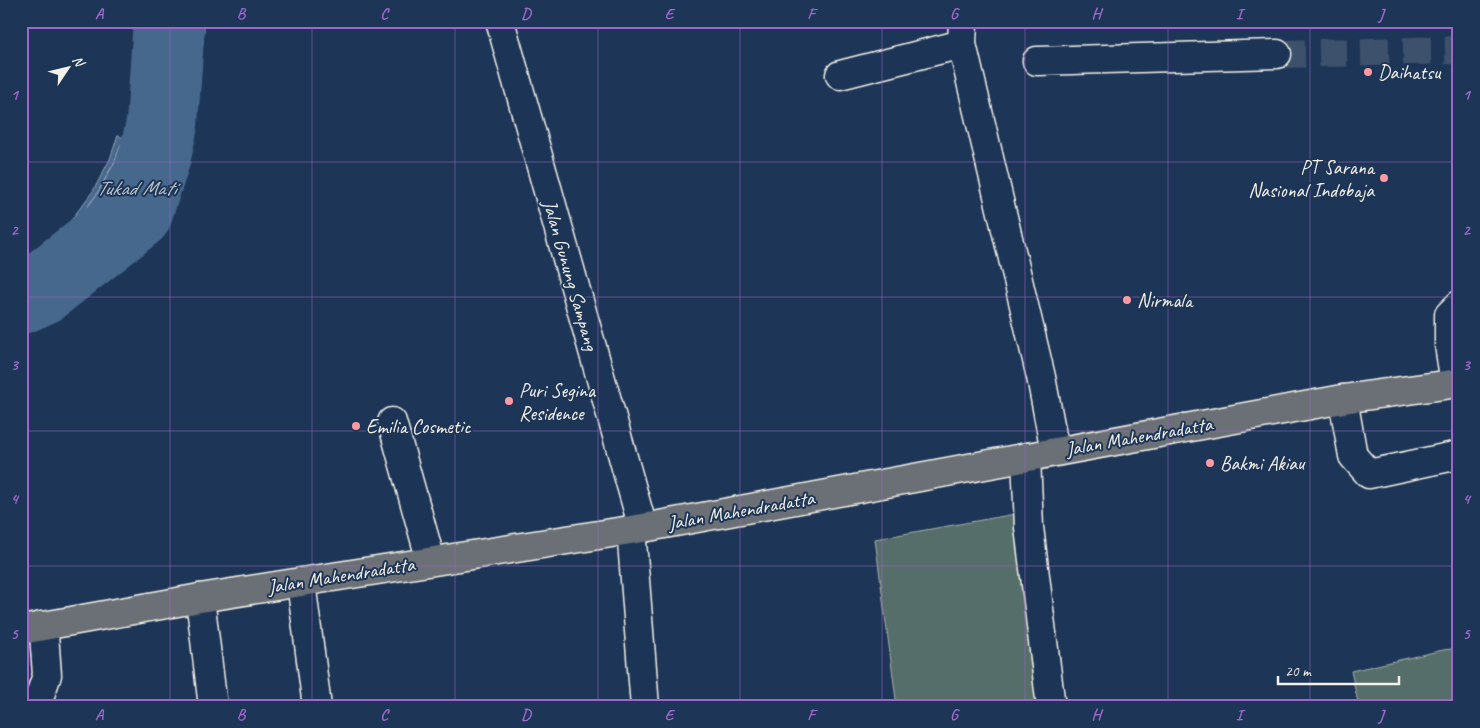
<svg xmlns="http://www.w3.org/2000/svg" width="1480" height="728" font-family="Caveat,sans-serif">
<rect width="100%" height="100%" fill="#1d3557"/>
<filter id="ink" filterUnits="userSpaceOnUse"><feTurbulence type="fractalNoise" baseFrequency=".02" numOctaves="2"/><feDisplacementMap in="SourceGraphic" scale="10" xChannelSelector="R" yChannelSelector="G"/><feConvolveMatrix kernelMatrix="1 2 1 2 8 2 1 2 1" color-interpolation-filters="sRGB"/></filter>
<g filter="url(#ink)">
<g fill="#576e6b" stroke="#a6b0aa">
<polygon points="1015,514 1047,707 897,707 875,539"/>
<polygon points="1459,648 1459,707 1359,707 1351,671 1443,650"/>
</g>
<g fill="#47688d" stroke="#8c9fb1">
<polygon points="138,21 205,21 194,140 162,124 128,109 146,49"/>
<polygon points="118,135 186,174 156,226 127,250 82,284 21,312 21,265 47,252 93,191 110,159"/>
</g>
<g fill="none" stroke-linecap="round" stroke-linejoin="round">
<g stroke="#afbac4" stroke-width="1">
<polyline points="144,21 151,49 135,105 187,131 190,129 200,21"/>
<polyline points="150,21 157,50 142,102 182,121 184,119 193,21"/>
<polyline points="158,21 165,50 151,97 175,109 178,107 186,21"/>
<polyline points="21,269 41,262 51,255 97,194 115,161 121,144 124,144 178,176 178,178 153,223 124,246 80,279 21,307"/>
<polyline points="21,276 44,268 55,259 103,197 125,153 127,153 169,178 148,219 121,241 77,274 21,300"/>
<polyline points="21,283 29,282 47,274 61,264 109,201 129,164 132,164 159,180 159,183 142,214 116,236 73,267 21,292"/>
</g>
<polyline stroke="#47688d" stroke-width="72" points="21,298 41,289 136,214 155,156 162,124 169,21"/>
<polyline stroke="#3d516d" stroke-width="28" stroke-dasharray="28 14" stroke-linecap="butt" points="1277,54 1459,50"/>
<g stroke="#f4f1e8" stroke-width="31">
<g id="minor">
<polyline points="500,21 643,528"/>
<polyline points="963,21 962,44 1041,377 1055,451"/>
<polyline points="1037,61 1277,54"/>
<polyline points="840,75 962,44"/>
<polyline points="1455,384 1449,345 1449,315 1459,305"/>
<polyline points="1343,399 1353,456 1369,474 1459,455"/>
<polyline points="392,422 431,561"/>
<polyline points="1026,457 1029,527 1051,707"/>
<polyline points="631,529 645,707"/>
<polyline points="301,582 317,707"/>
<polyline points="200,598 213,707"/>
<polyline points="36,707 47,675 44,634 41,626"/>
</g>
</g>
<g stroke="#f4f1e8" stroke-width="31">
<polyline id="major" points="21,630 200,598 643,528 1343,399 1459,383"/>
</g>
<use href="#minor" stroke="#1d3557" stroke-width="28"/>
<use href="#major" stroke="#6b6f75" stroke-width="28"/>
</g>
</g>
<path fill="none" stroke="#9f67cb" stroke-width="1" stroke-opacity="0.55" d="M170 21V707M312 21V707M455 21V707M598 21V707M740 21V707M882 21V707M1025 21V707M1168 21V707M1310 21V707M21 162H1459M21 297H1459M21 431H1459M21 566H1459"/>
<g fill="#ff9aa2" stroke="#1d3557" stroke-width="2">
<circle cx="1368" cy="72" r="5"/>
<circle cx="1384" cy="178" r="5"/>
<circle cx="1127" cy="300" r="5"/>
<circle cx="509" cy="401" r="5"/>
<circle cx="356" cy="426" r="5"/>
<circle cx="1210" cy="463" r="5"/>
</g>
<g text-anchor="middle" stroke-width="4" stroke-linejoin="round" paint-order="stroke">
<g font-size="20" fill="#f4f1e8" stroke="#1d3557" text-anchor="start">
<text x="1378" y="79">Daihatsu</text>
<text x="1374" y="174" text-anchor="end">PT Sarana<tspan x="1374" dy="23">Nasional Indobaja</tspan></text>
<text x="1137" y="307">Nirmala</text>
<text x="519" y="397">Puri Segina<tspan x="519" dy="23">Residence</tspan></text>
<text x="366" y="433">Emilia Cosmetic</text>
<text x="1220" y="470">Bakmi Akiau</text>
</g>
<g font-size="20" fill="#f4f1e8" stroke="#1d3557">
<text transform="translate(571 275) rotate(74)" y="7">Jalan Gunung Sampang</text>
<text transform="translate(1139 436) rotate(-10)" y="7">Jalan Mahendradatta</text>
<text transform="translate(741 510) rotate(-10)" y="7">Jalan Mahendradatta</text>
<text transform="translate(341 575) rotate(-9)" y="7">Jalan Mahendradatta</text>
</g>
<g font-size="21" font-style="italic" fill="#b7c1c8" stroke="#1d3557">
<text x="136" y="195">Tukad Mati</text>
</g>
</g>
<rect width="1480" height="728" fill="none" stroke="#1d3557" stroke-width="55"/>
<g transform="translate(68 68) rotate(55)" stroke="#1d3557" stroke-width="4" paint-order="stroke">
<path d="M0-4L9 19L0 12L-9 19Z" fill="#f4f1e8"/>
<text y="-8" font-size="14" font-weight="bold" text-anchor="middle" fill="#f4f1e8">N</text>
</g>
<path d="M1278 676v8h121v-8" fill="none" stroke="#f4f1e8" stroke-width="2.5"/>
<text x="1285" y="676" font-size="15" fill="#f4f1e8" stroke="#1d3557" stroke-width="4" paint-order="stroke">20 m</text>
<rect x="28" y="28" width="1424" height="672" fill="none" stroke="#9f67cb" stroke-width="2"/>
<g font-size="16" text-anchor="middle" font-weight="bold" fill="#9f67cb">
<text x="99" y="19">A</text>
<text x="241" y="19">B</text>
<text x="384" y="19">C</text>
<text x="526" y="19">D</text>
<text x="669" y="19">E</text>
<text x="811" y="19">F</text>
<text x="954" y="19">G</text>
<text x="1096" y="19">H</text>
<text x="1239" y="19">I</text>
<text x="1381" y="19">J</text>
<text x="14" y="100">1</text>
<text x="1466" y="100">1</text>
<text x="14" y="235">2</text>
<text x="1466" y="235">2</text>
<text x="14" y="370">3</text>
<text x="1466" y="370">3</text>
<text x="14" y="504">4</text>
<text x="1466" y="504">4</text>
<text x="14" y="639">5</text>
<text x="1466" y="639">5</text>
<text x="99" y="720">A</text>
<text x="241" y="720">B</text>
<text x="384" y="720">C</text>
<text x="526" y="720">D</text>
<text x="669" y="720">E</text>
<text x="811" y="720">F</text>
<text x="954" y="720">G</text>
<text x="1096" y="720">H</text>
<text x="1239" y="720">I</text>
<text x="1381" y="720">J</text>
</g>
</svg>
